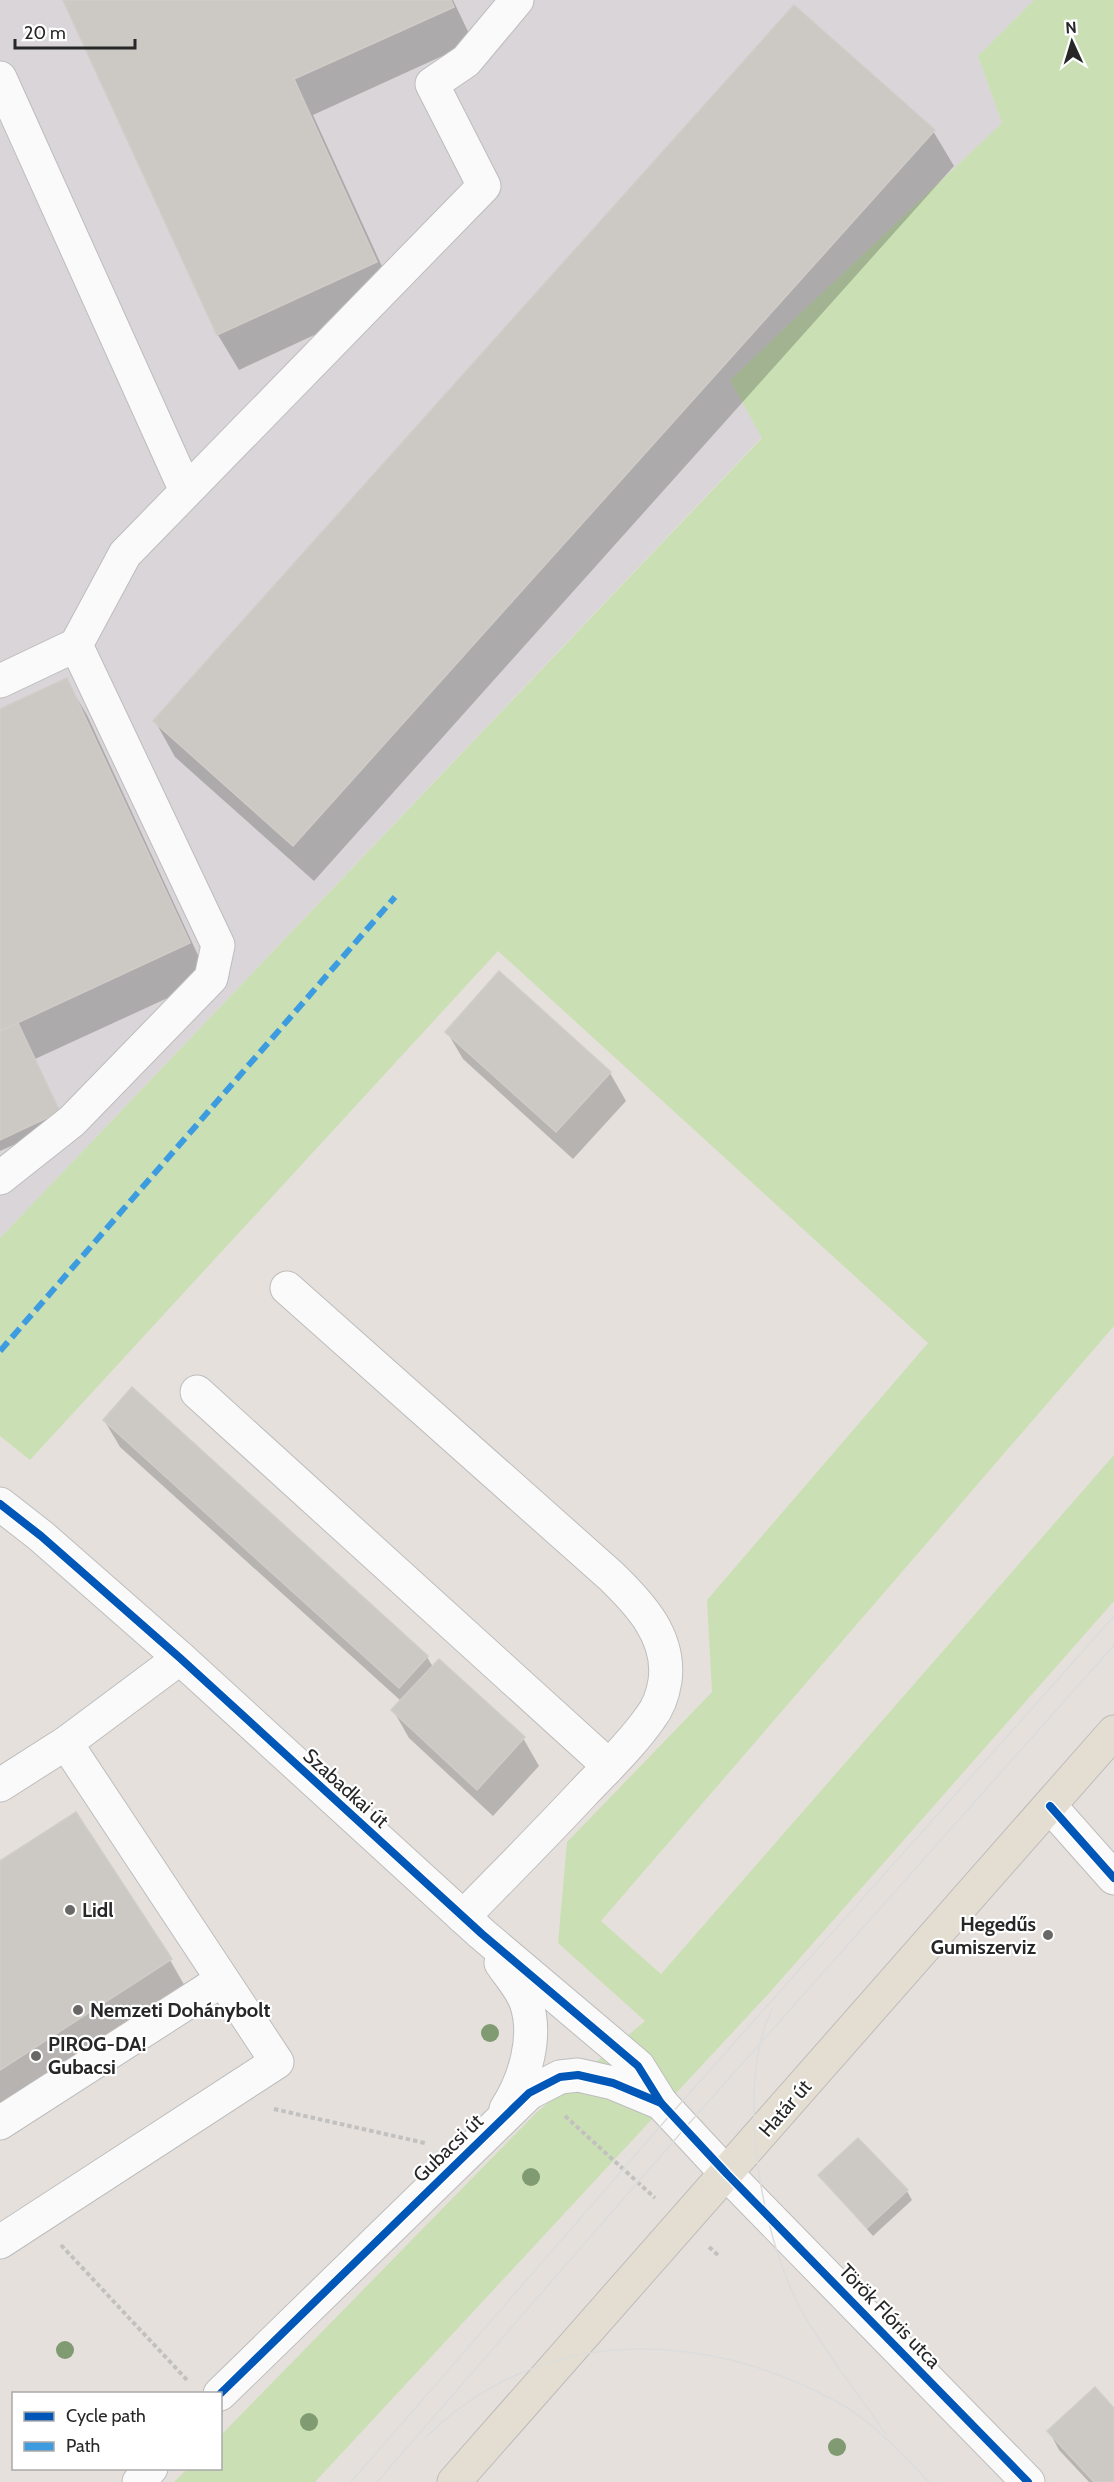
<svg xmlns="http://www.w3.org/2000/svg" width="1114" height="2482" font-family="Cabin,sans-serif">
<rect width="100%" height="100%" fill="#e5e0dc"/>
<polygon fill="#d9d5d8" points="0,0 1034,0 978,56 1002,123 730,380 762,437 0,1238"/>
<polygon fill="#cae0b4" points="1034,0 1114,0 1114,1326 601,1921 661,1974 1114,1455 1114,1601 771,1991 315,2482 174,2482 187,2469 220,2468 221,2435 536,2113 645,2021 558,1943 567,1842 712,1692 707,1600 928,1343 498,951 30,1460 0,1436 0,1238 762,438 730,380 1002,123 978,56"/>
<g fill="#0003">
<polygon points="65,0 453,0 473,42 313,115 396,297 239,370 218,335"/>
<polygon points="933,131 954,166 314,881 175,757 155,721"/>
<polygon points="66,680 87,715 209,979 35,1059 64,1122 0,1151 0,711"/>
<polygon points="447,1032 610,1073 626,1101 573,1159 463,1059"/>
<polygon points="104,1420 427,1657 433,1667 523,1738 539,1766 493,1816 409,1738 393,1710 401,1701 120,1447"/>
<polygon points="0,1863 170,1960 186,1988 0,2108"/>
<polygon points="820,2175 907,2191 912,2200 873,2236"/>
<polygon points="1114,2410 1114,2482 1089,2482 1059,2450 1049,2431"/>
</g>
<g fill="#ccc9c5" stroke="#d0ccc8" stroke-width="1.5">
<polygon points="63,0 451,0 454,7 294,79 377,262 217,335"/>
<polygon points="794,5 935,130 293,846 153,721"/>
<polygon points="67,678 190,943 0,1031 0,709"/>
<polygon points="499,971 611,1072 556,1132 445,1032"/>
<polygon points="18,1023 60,1112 0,1140 0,1031"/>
<polygon points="132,1387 428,1656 399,1688 103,1420"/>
<polygon points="439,1659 525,1737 477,1790 391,1710"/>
<polygon points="76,1812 172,1959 0,2070 0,1861"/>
<polygon points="858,2138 908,2190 867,2228 818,2175"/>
<polygon points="1095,2387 1114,2408 1114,2482 1094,2482 1047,2431"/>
</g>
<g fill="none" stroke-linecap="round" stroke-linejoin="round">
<g stroke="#bebdbe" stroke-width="35">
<g id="minor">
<polyline points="0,78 186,491"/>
<polyline points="76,645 125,554 484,186 432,84 466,61 517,0"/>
<polyline points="0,681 76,645 218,945 211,978 72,1121 0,1178"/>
<path d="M287 1288 611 1576C640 1604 671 1637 665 1681 663 1694 658 1708 650 1718 631 1745 606 1769 583 1793 544 1835 503 1876 463 1917"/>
<polyline points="197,1392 609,1766"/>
<polyline points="0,1504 41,1536 180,1658 482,1934 638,2066 661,2103"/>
<polyline points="0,1785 66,1743 180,1658"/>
<polyline points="1050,1806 1114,1878"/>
<path d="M501 1963C509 1975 521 1988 526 2002 538 2036 525 2080 506 2109"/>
<polyline points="0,2123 222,1980"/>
<polyline points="0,2242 277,2062 66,1743"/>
<polyline points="220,2394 529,2093 560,2077 578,2075 613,2083 661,2103 727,2174 1028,2482"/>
<polyline points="139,2482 151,2468"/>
</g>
</g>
<g stroke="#bebcbb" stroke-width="35">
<polyline id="major" points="454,2482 1114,1732"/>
</g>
<g stroke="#c2c1c0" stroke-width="4" stroke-dasharray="4.5 3" stroke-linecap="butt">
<polyline points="274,2109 425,2143"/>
<polyline points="565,2116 655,2198"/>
<polyline points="61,2245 187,2380"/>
<polyline points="709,2247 720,2257"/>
</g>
<use href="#minor" stroke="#fbfafa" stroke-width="33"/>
<use href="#major" stroke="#e4ded2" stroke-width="33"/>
<g stroke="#dcdcdd" stroke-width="1.5">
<path d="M772 2009C733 2088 762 2248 808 2322 832 2360 860 2397 886 2434"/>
<path d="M425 2438C541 2323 705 2328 841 2404 874 2423 903 2455 929 2482"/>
<polyline points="351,2482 671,2114 1114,1616"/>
<polyline points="377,2482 685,2128 1114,1645"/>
</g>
<polyline stroke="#3d9ce0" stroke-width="6" stroke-dasharray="12 6" stroke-linecap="butt" points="0,1351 395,897"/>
<g stroke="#fff" stroke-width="11">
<g id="cycleway">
<polyline points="0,1504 41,1536 180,1658 482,1934 638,2066 661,2103"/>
<polyline points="1050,1806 1114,1878"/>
<polyline points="220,2394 529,2093 560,2077 578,2075 613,2083 661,2103 727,2174 1028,2482"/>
</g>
</g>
<use href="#cycleway" stroke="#0057b8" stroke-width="8"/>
</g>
<g fill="#809a71">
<circle cx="490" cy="2033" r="9"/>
<circle cx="531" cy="2177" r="9"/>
<circle cx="65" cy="2350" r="9"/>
<circle cx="309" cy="2422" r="9"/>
<circle cx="837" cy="2447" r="9"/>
</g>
<g fill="#6a6866" stroke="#fff" stroke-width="2">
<circle cx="70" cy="1910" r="6"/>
<circle cx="1048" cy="1935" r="6"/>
<circle cx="78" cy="2010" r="6"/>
<circle cx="36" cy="2056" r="6"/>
</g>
<g text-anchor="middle" stroke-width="4.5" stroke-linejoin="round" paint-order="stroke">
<g font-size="20" fill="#272727" stroke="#fff">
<text transform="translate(346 1788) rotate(42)" y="7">Szabadkai út</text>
<text transform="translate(785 2108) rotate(-49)" y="7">Határ út</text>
<text transform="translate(448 2148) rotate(-44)" y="7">Gubacsi út</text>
<text transform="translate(890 2316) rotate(46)" y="7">Török Flóris utca</text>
</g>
<g font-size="20" font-weight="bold" fill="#272727" stroke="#fff" text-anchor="start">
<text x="82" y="1917">Lidl</text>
<text x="1036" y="1931" text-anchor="end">Hegedűs<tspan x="1036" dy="23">Gumiszerviz</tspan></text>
<text x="90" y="2017">Nemzeti Dohánybolt</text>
<text x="48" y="2051">PIROG-DA!<tspan x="48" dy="23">Gubacsi</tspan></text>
</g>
</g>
<rect x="12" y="2392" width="210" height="78" fill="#ffffff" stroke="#a9a9a9" stroke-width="1.5"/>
<rect x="24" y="2412" width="30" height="9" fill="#0057b8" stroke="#a9a9a9" stroke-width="1.5"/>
<text x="66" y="2422" font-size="18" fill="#272727">Cycle path</text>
<rect x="24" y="2442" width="30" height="9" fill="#3d9ce0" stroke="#a9a9a9" stroke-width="1.5"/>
<text x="66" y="2452" font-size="18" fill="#272727">Path</text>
<g transform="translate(1072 42) rotate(356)" stroke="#ffffff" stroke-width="4.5" paint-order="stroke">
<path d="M0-4.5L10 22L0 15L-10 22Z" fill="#272727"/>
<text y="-9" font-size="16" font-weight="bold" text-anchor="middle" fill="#272727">N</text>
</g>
<path d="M15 39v9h120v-9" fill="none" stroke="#272727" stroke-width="3"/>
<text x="24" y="39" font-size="18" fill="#272727" stroke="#ffffff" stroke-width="4.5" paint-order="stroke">20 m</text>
</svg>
